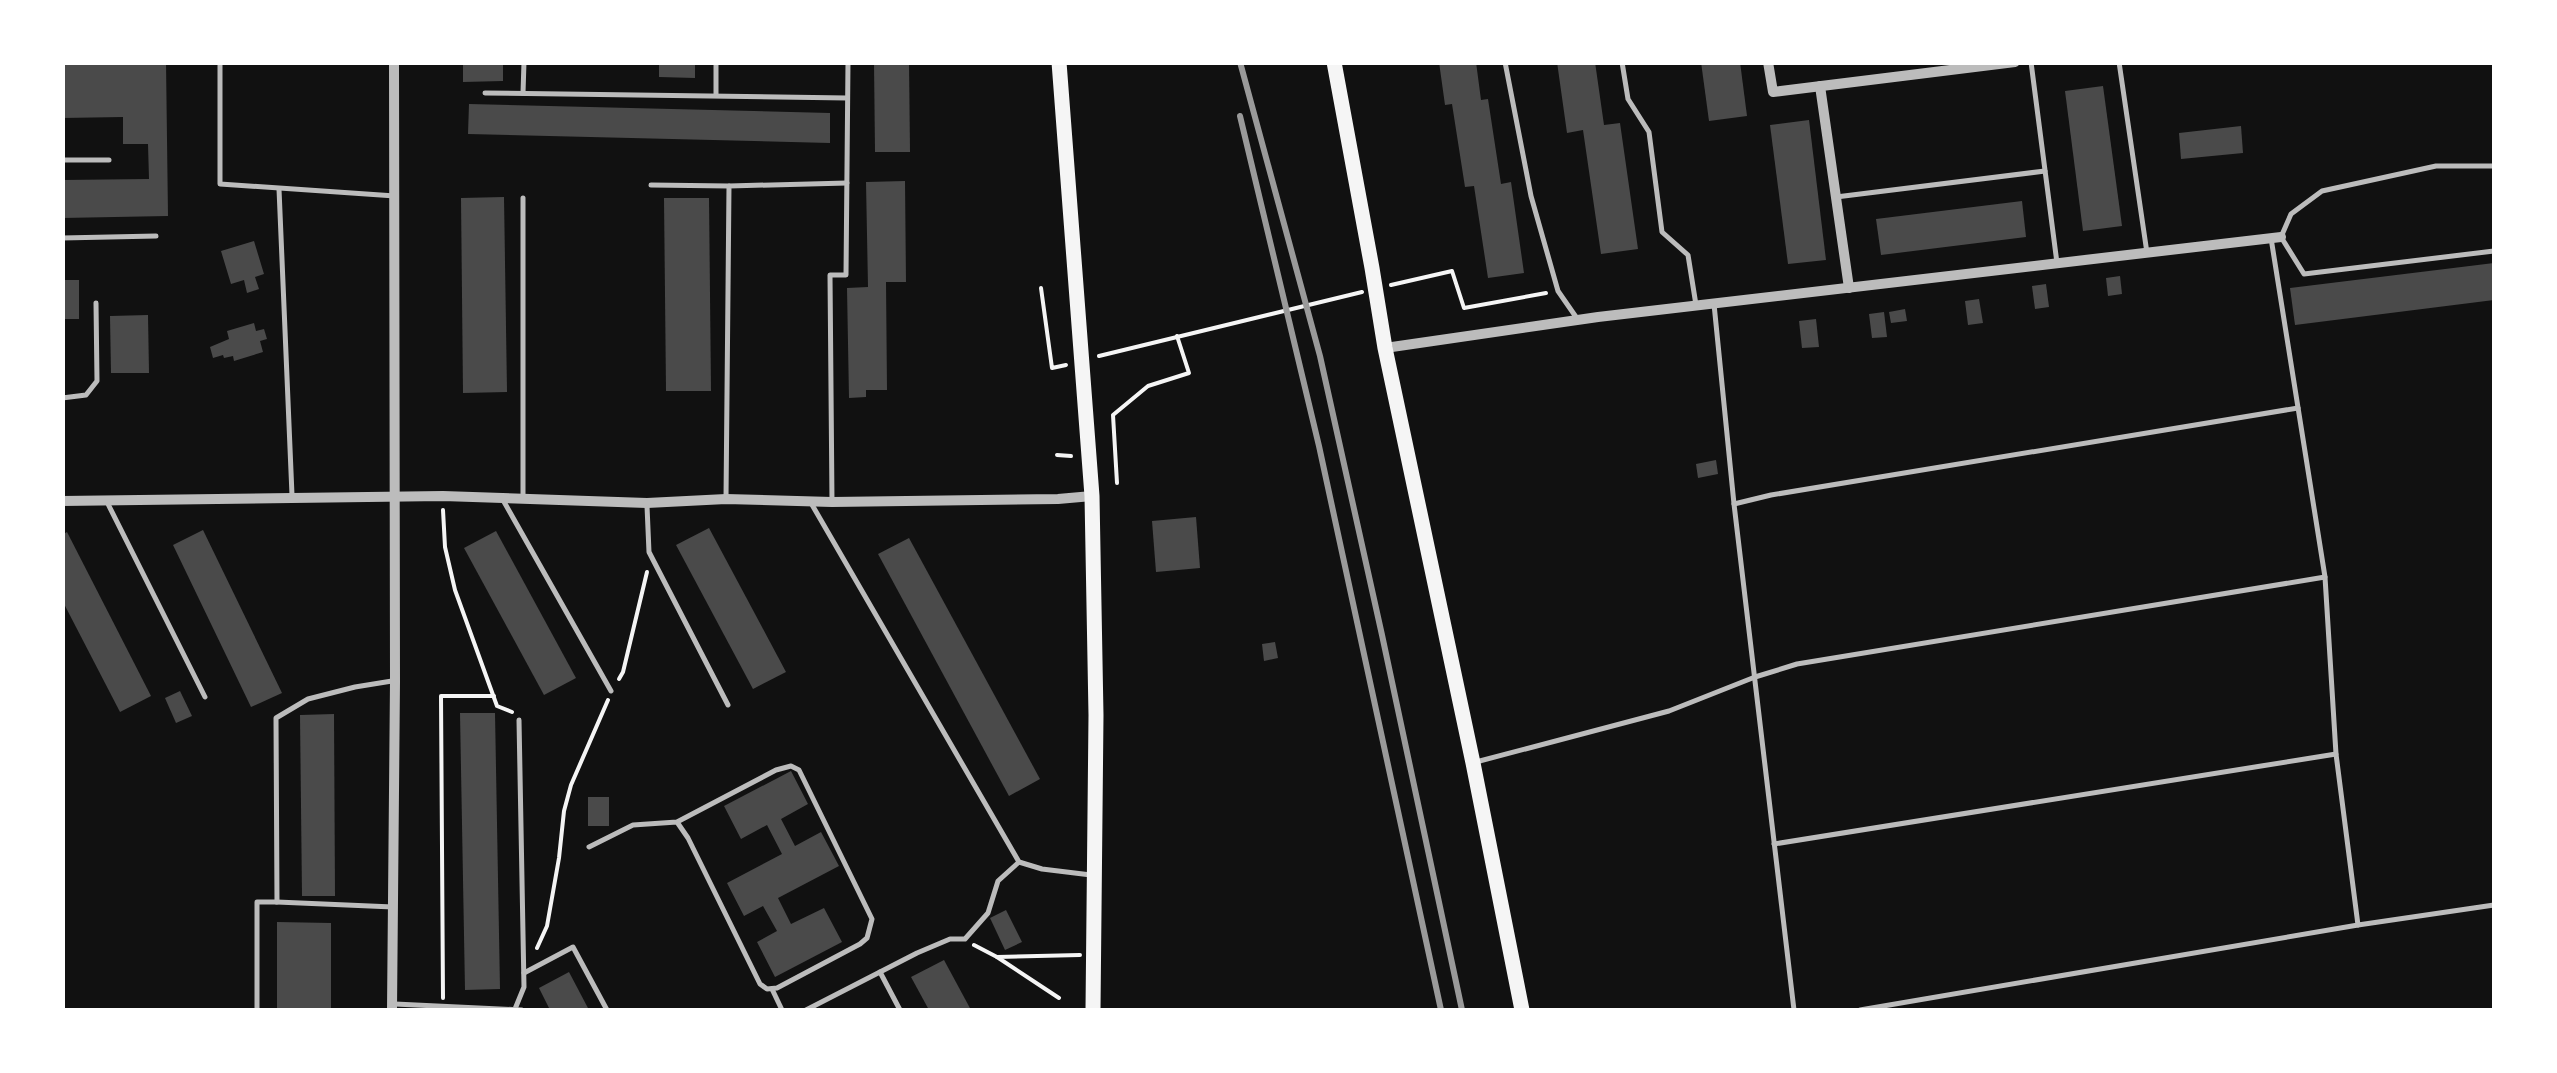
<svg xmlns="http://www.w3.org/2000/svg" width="2557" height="1073" font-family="Raleway,sans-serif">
<rect width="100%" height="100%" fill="#111"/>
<g fill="#4a4a4a">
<polygon points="62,62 166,62 168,216 62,218 62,180 149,179 148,144 123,144 123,117 62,118"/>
<polygon points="463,62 503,62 503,81 463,82"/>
<polygon points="659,62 695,62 695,78 659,77"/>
<polygon points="874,62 909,62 910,152 875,152"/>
<polygon points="1439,62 1476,62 1481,100 1488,99 1501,184 1511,182 1524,273 1488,278 1474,186 1465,187 1452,104 1445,105"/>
<polygon points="1557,62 1595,62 1604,125 1620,123 1638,249 1601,254 1583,130 1567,133"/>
<polygon points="1701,62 1740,62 1747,116 1709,121"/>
<polygon points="2103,86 2122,226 2083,231 2065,91"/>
<polygon points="469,104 830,113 830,143 468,134"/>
<polygon points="1809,120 1826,260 1788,264 1770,125"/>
<polygon points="2241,126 2243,153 2181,159 2179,133"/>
<polygon points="905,181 906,282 886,282 887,390 866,390 866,397 849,398 847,288 868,287 866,182"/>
<polygon points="504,197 507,392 463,393 461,198"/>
<polygon points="664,198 709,198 711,391 666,391"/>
<polygon points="2022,201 2026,237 1881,255 1876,219"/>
<polygon points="254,241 264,274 255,277 259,289 247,293 244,280 231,284 221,251"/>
<polygon points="2494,263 2494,300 2295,325 2290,288"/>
<polygon points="2120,276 2122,294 2108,296 2106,278"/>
<rect x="62" y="280" width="17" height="39"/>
<polygon points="2046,284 2049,307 2035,309 2032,286"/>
<polygon points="1979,299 1983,323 1968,325 1965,301"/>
<polygon points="1905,309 1907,321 1891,323 1889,312"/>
<polygon points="1884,312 1887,337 1872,338 1869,314"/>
<polygon points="148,315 149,373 111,373 110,316"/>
<polygon points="1816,319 1819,347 1802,348 1799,321"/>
<polygon points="254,323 256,331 264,329 267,339 260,341 263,352 234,361 233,356 224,358 223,355 213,358 210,347 229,339 227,331"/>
<polygon points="1716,460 1718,474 1698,478 1696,464"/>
<polygon points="1196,517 1200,568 1156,572 1152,521"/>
<polygon points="709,528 786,672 753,689 676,545"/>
<polygon points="203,530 282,693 251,707 173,545"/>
<polygon points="496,531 576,678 544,695 464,548"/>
<polygon points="67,532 151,696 120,712 62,600 62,535"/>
<polygon points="909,538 1040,779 1009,796 878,554"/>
<polygon points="1275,642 1278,658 1264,661 1262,644"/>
<polygon points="180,691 192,716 176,723 165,698"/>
<polygon points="460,713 495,713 500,989 465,990"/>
<polygon points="334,714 335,896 302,896 300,715"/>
<polygon points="791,771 808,804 781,819 795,846 821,832 839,866 778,898 791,924 824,908 842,942 775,977 757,942 777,931 763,906 744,916 727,883 782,854 767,825 741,839 724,806"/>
<rect x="588" y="797" width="21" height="29"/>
<polygon points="1006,910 1022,942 1005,950 990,918"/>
<polygon points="277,922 331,923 331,1010 277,1010"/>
<polygon points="944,960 971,1010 929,1010 911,977"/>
<polygon points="569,972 589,1010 550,1010 539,988"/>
</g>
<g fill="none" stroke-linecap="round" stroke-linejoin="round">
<g stroke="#f5f5f5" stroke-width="4">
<polyline points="1391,285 1452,271 1464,308 1546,293"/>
<polyline points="1041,288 1052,368 1066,365"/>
<polyline points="1099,356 1362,292"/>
<polyline points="1057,455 1071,456"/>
<polyline points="1117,483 1113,415 1148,386 1189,373 1177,336"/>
<polyline points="443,510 445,547 455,590 497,706 512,712"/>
<polyline points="619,679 623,672 647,572"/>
<polyline points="974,945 997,957 1059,998"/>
<polyline points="537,948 547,926 559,858 564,811 571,785 608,700"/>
<polyline points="997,957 1080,955"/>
<polyline points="443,998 441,696 494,696"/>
</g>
<g stroke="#bcbcbc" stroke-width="5">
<polyline points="220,62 220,184 395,196"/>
<polyline points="1505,62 1531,196 1558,291 1576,317"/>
<polyline points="1622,62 1628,99 1649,132 1662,232 1688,255 1696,305"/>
<polyline points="2031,62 2057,263"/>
<polyline points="2119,62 2147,253"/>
<polyline points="485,93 847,98"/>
<polyline points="523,93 524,62"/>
<polyline points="716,94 716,62"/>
<polyline points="62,160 109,160"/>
<polyline points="2494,166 2436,166 2322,191 2291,214 2281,237 2304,274 2494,251"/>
<polyline points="651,185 729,186"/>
<polyline points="279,189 292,495"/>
<polyline points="1836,197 2045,171"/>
<polyline points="62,238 156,236"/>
<polyline points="2271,238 2325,577 2336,754 2358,925 2494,905"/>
<polyline points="1714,304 1734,504 1794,1010"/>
<polyline points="62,398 86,395 97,381 96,303"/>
<polyline points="726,499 729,186 847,183"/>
<polyline points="503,500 611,691"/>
<polyline points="523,500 523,198"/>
<polyline points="832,502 830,275 846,275 848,62"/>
<polyline points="811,503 1019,862 1042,869 1091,875"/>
<polyline points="108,504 205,697"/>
<polyline points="1734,504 1771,495 2298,408"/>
<polyline points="647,506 649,552 728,705"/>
<polyline points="1476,762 1669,711 1755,677 1797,664 2325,577"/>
<polyline points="1774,844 2336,754"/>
<polyline points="589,847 633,825 677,822 688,838 760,984 767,989 777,988 860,944 867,938 872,919 799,770 791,766 776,770 677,822"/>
<polyline points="277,902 393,907"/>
<polyline points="880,972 900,1010"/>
<polyline points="524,973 573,947 607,1010"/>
<polyline points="772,989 782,1010"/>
<polyline points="395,1004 522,1010"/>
<polyline points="515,1009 524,987 519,720"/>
<polyline points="257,1010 257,902 277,902 276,718 308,699 355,687 392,681"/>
<polyline points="806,1010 917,953 950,939 965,939 988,913 998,881 1019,862"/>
<polyline points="1860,1010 2358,925"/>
</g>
<g stroke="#bcbcbc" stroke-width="10">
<polyline points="1768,62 1773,92 2015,62"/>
<polyline points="1820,86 1849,288"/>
<polyline points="1385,348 1598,317 2281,237"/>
<polyline points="62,501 443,496 647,503 726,499 832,502 1058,499 1092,496"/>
<polyline points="392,1010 395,681 394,62"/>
</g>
<g stroke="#f5f5f5" stroke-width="15">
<polyline points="1059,62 1092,496 1096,715 1093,1010"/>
<polyline points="1334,62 1372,268 1385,348 1473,763 1522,1010"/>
</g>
<g stroke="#9a9a9a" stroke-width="6">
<polyline points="1240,62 1320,356 1382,635 1462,1010"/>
<polyline points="1240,116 1319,446 1441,1010"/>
</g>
</g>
<rect width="2557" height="1073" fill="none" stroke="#ffffff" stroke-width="130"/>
</svg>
